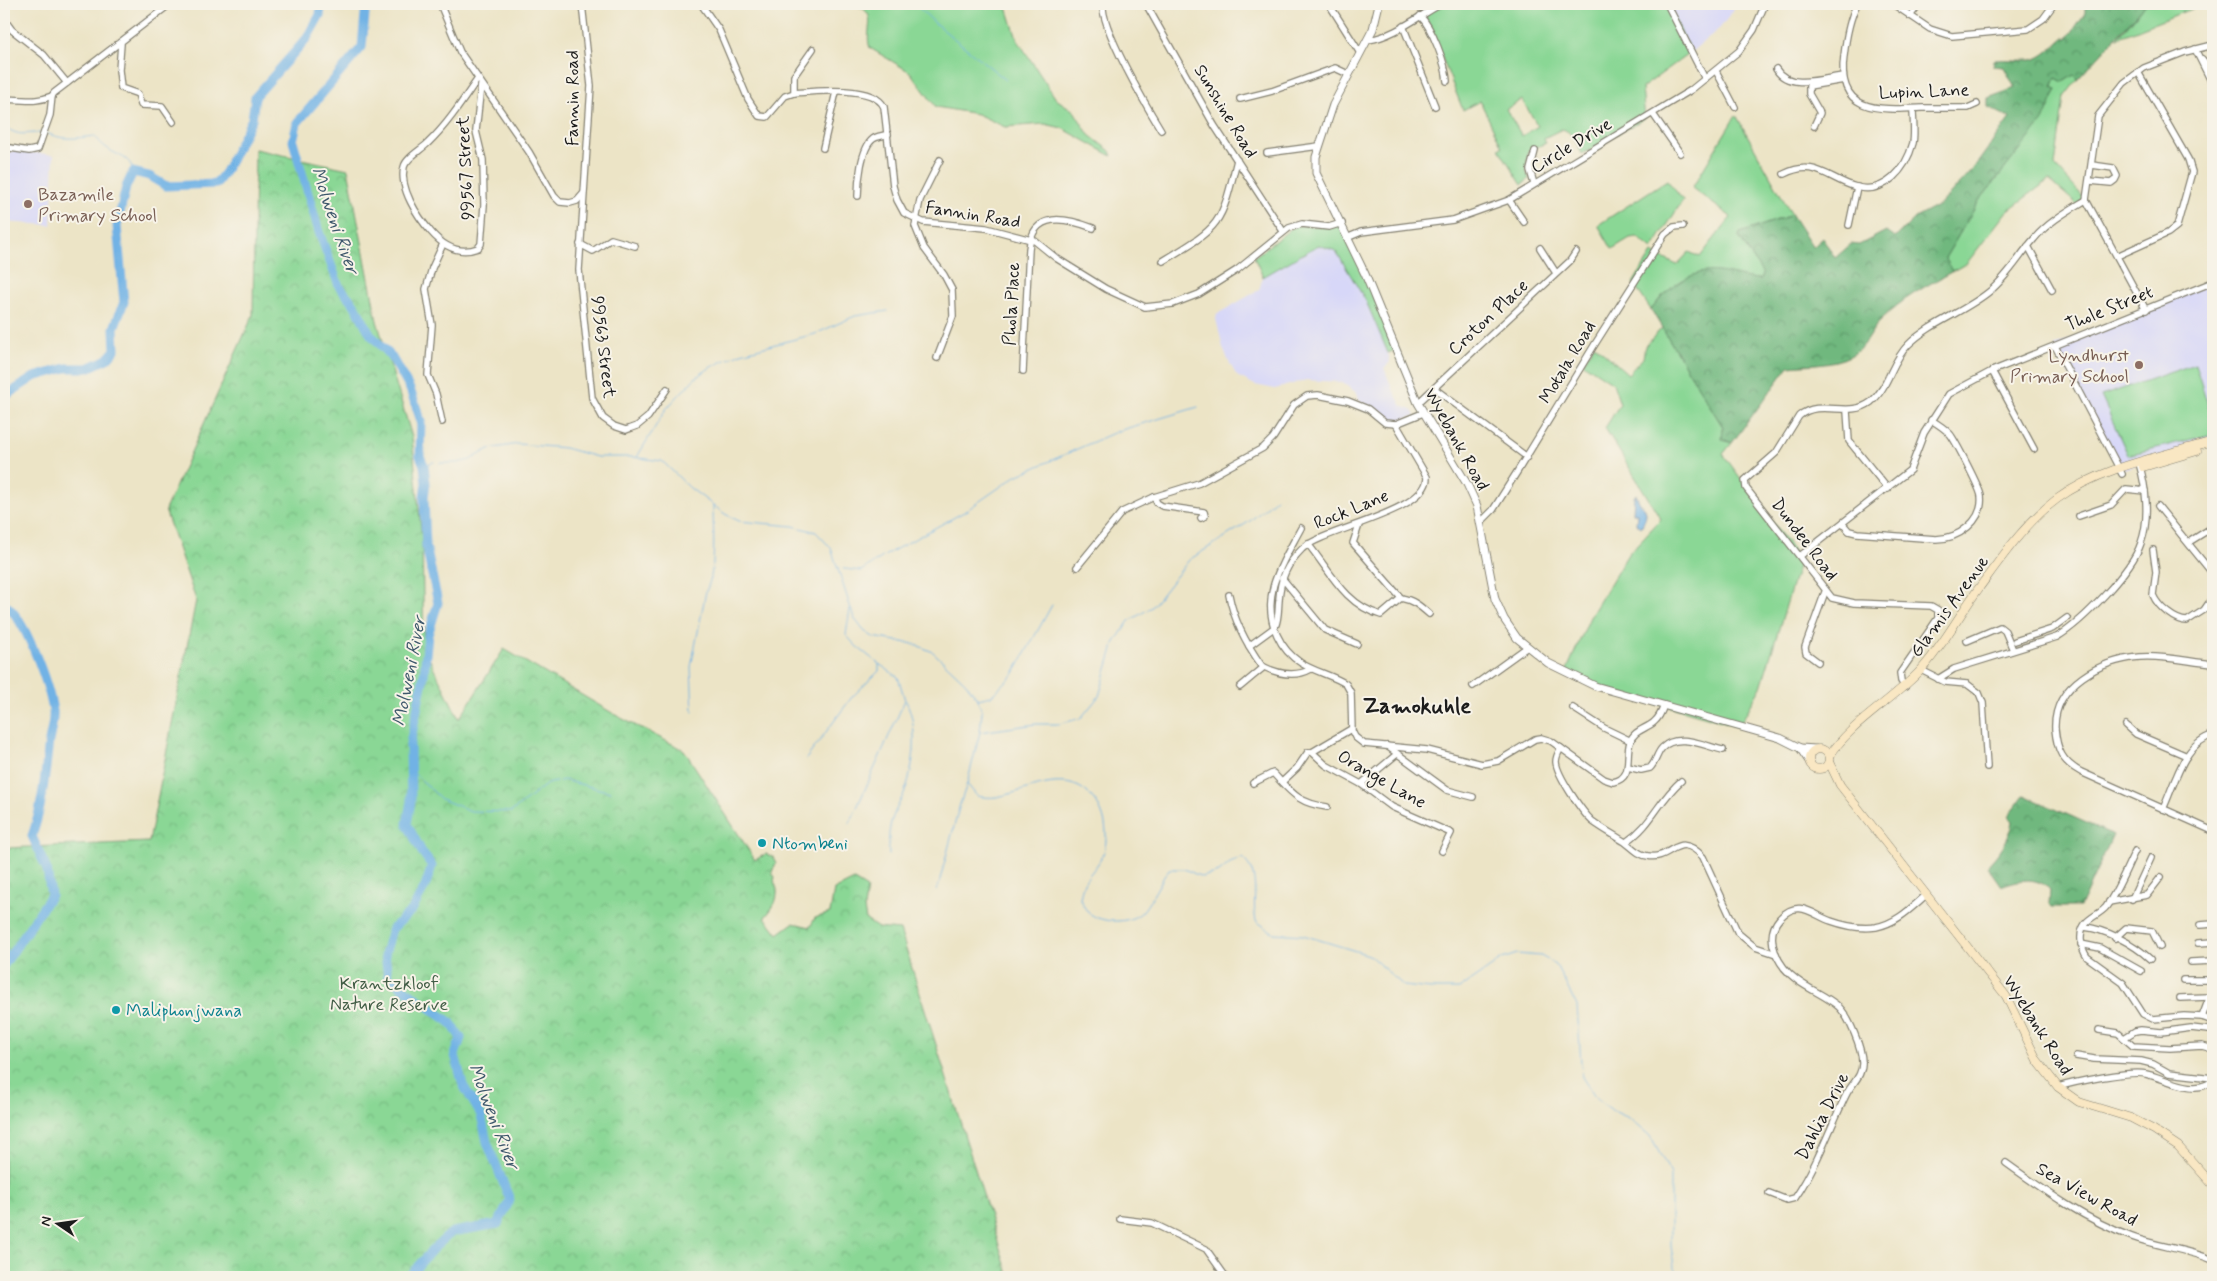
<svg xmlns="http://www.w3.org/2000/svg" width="2217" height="1281" font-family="Mynerve,sans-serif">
<defs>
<pattern id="forest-crowns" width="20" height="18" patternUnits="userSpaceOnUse" patternTransform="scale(1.25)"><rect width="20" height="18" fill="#6fb87e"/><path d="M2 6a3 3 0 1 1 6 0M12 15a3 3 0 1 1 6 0" fill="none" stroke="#5a9566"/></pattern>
<pattern id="park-crowns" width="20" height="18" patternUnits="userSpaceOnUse" patternTransform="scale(1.25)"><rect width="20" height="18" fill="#8ad795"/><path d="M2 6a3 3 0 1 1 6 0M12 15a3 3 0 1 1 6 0" fill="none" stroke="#76b880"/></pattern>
<pattern id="water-ripples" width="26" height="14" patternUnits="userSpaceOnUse" patternTransform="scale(1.25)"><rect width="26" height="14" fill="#71b2e5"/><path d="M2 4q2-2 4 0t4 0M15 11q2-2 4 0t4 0" fill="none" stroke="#6198c4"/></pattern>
</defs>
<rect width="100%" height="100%" fill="#f7f3e8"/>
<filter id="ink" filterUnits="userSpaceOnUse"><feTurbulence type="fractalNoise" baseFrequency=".02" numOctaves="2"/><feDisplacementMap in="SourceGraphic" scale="10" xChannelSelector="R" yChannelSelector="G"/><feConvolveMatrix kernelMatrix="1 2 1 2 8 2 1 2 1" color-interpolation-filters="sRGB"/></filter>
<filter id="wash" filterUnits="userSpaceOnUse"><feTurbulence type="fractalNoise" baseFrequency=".0096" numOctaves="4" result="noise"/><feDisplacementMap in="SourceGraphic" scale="20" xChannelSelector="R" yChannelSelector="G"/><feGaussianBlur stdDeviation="1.12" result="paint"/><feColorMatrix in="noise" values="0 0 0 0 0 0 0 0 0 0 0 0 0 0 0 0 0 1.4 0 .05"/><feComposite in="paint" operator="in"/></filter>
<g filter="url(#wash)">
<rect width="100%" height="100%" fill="#ece4c6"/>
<g fill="#d7d7f8">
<polygon points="1667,4 1736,4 1733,11 1720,28 1691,52"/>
<polygon points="13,150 54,155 51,225 4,222 6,158"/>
<polygon points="1319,245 1336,251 1366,301 1388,353 1390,362 1384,368 1392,388 1402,406 1412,410 1415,416 1389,423 1359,400 1357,393 1341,382 1306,380 1275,389 1255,385 1237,376 1230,364 1223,348 1216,319 1217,314 1259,290 1263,277 1291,258"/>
<polygon points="2213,281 2213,441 2120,470 2055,346"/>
</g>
<g fill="#8ad795" stroke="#537a58" fill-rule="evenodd">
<path d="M852 4H1006L1017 39 1056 99 1074 111 1089 135 1110 151 1112 156 1062 128 1045 124 1005 127 977 114 936 107 910 72 870 48C863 30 882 12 852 4Z"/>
<path d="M1438 4H1667L1691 52 1642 88 1645 118 1582 154C1578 145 1572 131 1562 129L1544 138 1546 143 1528 151 1526 170 1529 179 1522 185 1499 149 1502 147 1480 101 1463 110 1424 13ZM1522 100 1538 126 1522 136 1506 109Z"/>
<polygon points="2146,4 2195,4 2196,7 2117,38"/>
<polygon points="2074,75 2078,79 2064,97 2055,166 2086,200 2078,205 2049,180 2007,211 1967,263 1953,271 1945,258 1979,201 2006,167 2057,89 2052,88 2056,78 2063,82"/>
<polygon points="1736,115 1792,215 1740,233 1739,237 1763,274 1761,279 1745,278 1717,272 1662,296 1651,310 1633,283 1652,253 1677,265 1689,252 1700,257 1731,217 1692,188"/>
<polygon points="1667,180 1683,200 1652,249 1637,237 1630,238 1612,249 1598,225"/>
<polygon points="1342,223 1396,350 1388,353 1366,301 1336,251 1319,245 1313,248 1263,277 1254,257 1296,225 1329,227"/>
<polygon points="1662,328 1723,427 1725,441 1732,443 1723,454 1800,560 1761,687 1739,726 1607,689 1566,672 1590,617 1628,554 1661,519 1605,428 1620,404 1613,383 1583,363 1594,344 1628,374 1643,358 1645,346"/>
<polygon points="2195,364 2213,421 2213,434 2128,455 2101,396"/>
</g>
<g fill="url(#forest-crowns)" stroke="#466a4d">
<path d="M2085 4H2146L2078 79 2074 75 2063 82 2056 78 2052 87 2057 89 2043 121 1979 201 1945 258 1953 271C1926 286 1901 299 1880 321 1869 333 1865 348 1850 356 1832 365 1808 364 1789 366L1732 443 1722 439 1723 427 1651 310C1667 289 1690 268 1719 272 1734 274 1747 279 1761 279L1763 274 1739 237 1740 233 1792 215 1813 247 1823 238 1835 258 1851 244 1859 245 1886 231 1895 238 1915 218 1941 204 1973 169 2010 118 1988 107V98L2015 88 2004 67 1993 66 1994 60C2007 59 2019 61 2031 60 2043 59 2056 44 2065 37L2068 38 2085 13Z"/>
<path d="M2024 795 2113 835 2080 907H2052L2049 904 2050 890C2037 875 2016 880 2001 886L1987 866C2000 852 2010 839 2013 821L2008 816Z"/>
</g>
<path fill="url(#park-crowns)" stroke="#537a58" d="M255 149 348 169 377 321 412 437 422 541 424 648 459 719 504 649 619 717 684 750 755 860 766 854 773 857 776 863 772 873 775 877C773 883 776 884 777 890 778 901 772 909 765 917L778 934 793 923 810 927 815 918 830 913 834 890 854 880 867 888 864 908 866 920 878 928 900 930 1009 1277H4V848L149 842 196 600 165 510 253 315Z"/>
<path fill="url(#water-ripples)" stroke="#466780" d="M1636 494C1640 511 1653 506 1641 527L1636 524 1637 513H1633L1634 497Z"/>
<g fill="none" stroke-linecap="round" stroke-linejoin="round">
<g stroke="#71b2e5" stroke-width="1">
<polyline points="915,4 936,24 1006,80"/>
<path d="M4 127C22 137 19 133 40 133"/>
<path d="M46 133C66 141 74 138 95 136 98 140 102 145 107 148 118 157 131 156 133 172"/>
<polyline points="637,457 666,409 694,379 711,367 741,353 815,334 855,316 888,311"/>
<path d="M440 463H457L470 460 489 449 518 444 565 448 597 457H632L662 461 690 488 725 514 739 521 793 526 816 532 831 548 854 618 864 631 873 637 914 644 933 652 965 682 978 699 982 712 980 732 967 784 977 796C983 797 990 798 996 797 1031 791 1069 766 1095 801 1105 813 1108 833 1105 848 1102 862 1092 870 1085 881 1082 886 1081 893 1080 899 1082 903 1085 909 1088 912 1101 924 1130 924 1142 912 1150 903 1161 880 1169 869H1184L1202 877 1219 872 1230 863 1242 858C1262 874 1251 899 1256 921L1274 933 1303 935 1369 955 1404 986 1431 989H1459L1502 959 1517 954 1541 956 1556 965 1577 1006 1582 1077 1595 1097 1609 1109 1629 1118 1650 1136 1671 1174V1246L1674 1267 1682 1277"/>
<polyline points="424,465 434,462"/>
<polyline points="837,568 861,571 889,553 964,512 1016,476 1118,431 1198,407"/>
<polyline points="978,699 991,696 1013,675 1052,605"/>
<path d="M693 712 691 667 706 591C717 571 713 528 713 505"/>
<polyline points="980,732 1036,724 1059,724 1081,718 1099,696 1115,642 1129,621 1152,607 1189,560 1250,521 1276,499"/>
<polyline points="806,759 852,697 879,671 879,664 856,646 846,635 850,609"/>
<polyline points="410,769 441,799 471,811 511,812 547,784 564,780 611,792"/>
<polyline points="850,823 905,700 898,677 879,664"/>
<path d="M889 855C889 846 888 836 890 827 892 815 900 803 905 791 915 764 919 727 906 701"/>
<polyline points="937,891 960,804 967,784"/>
</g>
<g stroke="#71b2e5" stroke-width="9">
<polyline points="366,4 362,47 297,123 293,141 319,232 339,286 354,304 371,335 391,356 410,389 421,421 420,456 424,465 426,483 424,497 426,546 438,603 428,635 424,675 410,744 411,801 407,824 422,852 432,866 425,887 412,910 392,929 385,954 388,977 451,1023 461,1038 455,1055 463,1085 481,1115 487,1142 510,1200 498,1224 452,1232 433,1249 408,1277"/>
<polyline points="4,397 34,377 66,368 88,368 107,359 115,350 114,328 124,302 117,226 126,187 133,172 149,176 166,186 216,184 225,172 252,119 255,97 307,38 320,15 321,4"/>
<path d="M4 604C25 616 49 686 53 711 54 720 51 732 49 741 45 774 43 805 32 836L47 870 51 895 4 965"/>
</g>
</g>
</g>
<g filter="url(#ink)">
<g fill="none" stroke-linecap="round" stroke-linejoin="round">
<g stroke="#848071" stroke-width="8">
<g id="minor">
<polyline points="440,4 460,52 529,152 554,196 560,202 570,203 577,201 583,194"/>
<polyline points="582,4 591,86 579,270 592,398 603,418 614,426 626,430 637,426 648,417 667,389"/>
<path d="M701 4 719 30 748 99 759 116 767 117 785 96 794 93C816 91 874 85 884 107L893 186 897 200 904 213 923 222 986 228 1035 241 1056 258 1106 289 1145 307 1173 304 1199 294 1237 270 1289 228 1302 224 1329 227 1342 223"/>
<path d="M1103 4C1100 27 1147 107 1161 130"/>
<polyline points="1146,4 1214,125 1283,231"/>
<polyline points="1329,4 1360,53"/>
<polyline points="1667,4 1705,79"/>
<path d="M1857 4C1849 20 1846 38 1844 56 1836 114 1880 110 1922 108 1937 108 1953 108 1968 108L1977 104"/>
<polyline points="1893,4 1930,29 1952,36 2028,29 2043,19 2054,4"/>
<path d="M1420 16C1432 27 1446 65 1447 81"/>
<polyline points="1910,16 1919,4"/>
<polyline points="4,19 12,30 44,55 67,83"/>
<polyline points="1403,26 1435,106"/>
<path d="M1368 40C1393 37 1419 16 1441 4"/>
<polyline points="121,44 119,70 121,88 138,94 141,105 162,106 173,122"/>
<polyline points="2195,49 2213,85"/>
<polyline points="2202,59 2213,73"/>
<path d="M1776 69C1788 90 1822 79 1843 76"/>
<polyline points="1716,71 1735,107"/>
<path d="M477 80C462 102 447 125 428 143 421 150 406 158 404 167 399 189 418 217 431 232 444 247 459 255 478 248L481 244 484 205 483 160 476 131 481 85"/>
<polyline points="794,93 794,76 813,49"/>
<polyline points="1240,99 1272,91 1335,68 1348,74"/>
<path d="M4 100C24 98 32 104 52 96"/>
<polyline points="1653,114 1680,153"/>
<polyline points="1814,126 1820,113 1809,94 1809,86 1844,80"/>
<polyline points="4,147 29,151 38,149 50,115 52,96 54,93 170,4"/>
<polyline points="823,148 836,92"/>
<polyline points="1267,153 1319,146"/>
<path d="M1784 174C1815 158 1828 179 1856 187 1885 195 1906 169 1913 143 1915 132 1913 120 1913 109"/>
<polyline points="2090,181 2111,183 2115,180 2117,176 2113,168 2092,165"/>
<polyline points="1534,184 1530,170 1535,151"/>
<path d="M858 196C858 182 861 148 873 139 877 136 883 136 888 134"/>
<polyline points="1509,200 1524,222"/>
<polyline points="1849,225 1857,187"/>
<polyline points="1349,237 1361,232 1453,220 1509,200 1691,90 1739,51 1754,30 1765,4"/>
<polyline points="580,244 593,251 611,239 635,246"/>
<polyline points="2028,246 2052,290"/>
<polyline points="1540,248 1556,273"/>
<polyline points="2117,256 2168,233 2177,226 2192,172 2188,159 2138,72"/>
<path d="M1163 261C1221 226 1221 226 1237 160"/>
<polyline points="2146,310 2086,200 2098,116 2124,83 2144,68 2185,52 2213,45"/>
<polyline points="2055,346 2122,474"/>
<polyline points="937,358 953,316 952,290 944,275 924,248 915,226 920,200 940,160"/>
<path d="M1023 371 1029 249C1033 210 1066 218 1093 228"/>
<polyline points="1992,371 2034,449"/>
<polyline points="1435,389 1527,457"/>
<polyline points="1418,403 1570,261 1576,252"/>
<polyline points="1847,411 1849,441 1888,489"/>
<polyline points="442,422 436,394 428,375 432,325 426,289 432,268 443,244"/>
<polyline points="1154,497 1157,503 1162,506 1204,512 1205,516 1201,518"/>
<polyline points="2158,506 2213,574"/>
<polyline points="2079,516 2111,505 2126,489 2145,491"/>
<polyline points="1482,521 1493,510 1517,472 1595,344 1665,234 1674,227 1683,226"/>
<path d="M1843 524 1849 531 1857 533 1936 539C1958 539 1984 521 1981 496 1980 488 1955 440 1950 434 1944 428 1938 424 1931 420"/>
<polyline points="1359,525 1353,543 1401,598"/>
<path d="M1301 528C1283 562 1259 595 1277 635 1282 646 1290 656 1301 663 1315 672 1332 675 1346 684L1351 693 1352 731 1355 737 1364 744 1427 750 1482 764 1498 761 1535 739 1541 738 1551 741 1604 779 1613 782C1634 778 1625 757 1630 742 1634 730 1646 729 1654 722 1659 718 1662 711 1664 705"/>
<polyline points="2189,542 2213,527"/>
<path d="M1308 544C1330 571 1345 605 1381 615L1401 598C1413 600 1420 606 1429 614"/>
<path d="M2153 550 2156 572 2153 595C2158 607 2175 621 2187 621L2204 610 2213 597"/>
<polyline points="1800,556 1910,470 1924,433 1949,394 1992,371 2213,282"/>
<polyline points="1077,567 1122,512 1154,497 1199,483 1263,448 1273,438 1294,405 1307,396 1318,395 1348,401 1368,409 1385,423 1396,424"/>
<polyline points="1282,578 1325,630 1357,644"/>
<path d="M1229 595C1234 621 1247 645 1262 666 1278 674 1295 678 1311 669"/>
<polyline points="1967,641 2000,627 2005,631 2013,650"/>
<polyline points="2015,641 2052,629 2067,618"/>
<path d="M1249 646 1275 627C1279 618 1278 609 1279 600 1280 579 1287 564 1302 549 1323 529 1428 512 1427 477L1396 424 1423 413"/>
<polyline points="1818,662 1806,653 1805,647 1825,592"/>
<path d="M2213 664C2190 662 2164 655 2140 657 2102 660 2053 684 2055 729 2057 750 2062 762 2081 772L2213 831"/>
<polyline points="1921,670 1945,682 1967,684 1979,693 1983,703 1987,767"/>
<path d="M1938 679 1954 669 2057 637C2082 622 2132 571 2141 543 2150 518 2146 487 2139 463"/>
<polyline points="1473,686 1526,648"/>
<polyline points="1240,687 1264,667"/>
<path d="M1905 687 1901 681 1900 673 1938 618V610L1931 606 1854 603 1832 598 1746 488 1745 480 1776 453 1799 416C1821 398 1848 419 1871 402 1889 387 1891 362 1908 345 1931 322 1965 312 1990 291 2008 276 2019 256 2034 239 2048 222 2068 211 2086 200"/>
<polyline points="1573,708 1604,728 1631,741"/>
<polyline points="2126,725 2136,734 2187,756"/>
<polyline points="1387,746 1447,790 1473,797"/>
<path d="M1561 748C1558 753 1556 756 1556 762 1557 775 1582 812 1592 821 1603 829 1614 835 1625 842 1632 847 1638 855 1648 856 1671 861 1678 829 1703 857L1738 933 1755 947 1776 954"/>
<polyline points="1312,752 1351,729"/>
<path d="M1628 767 1641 770 1650 768C1656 762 1657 753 1662 748 1677 732 1705 746 1723 750"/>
<polyline points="1282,782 1297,768 1308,752 1312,752 1326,765 1361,784 1392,807 1451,833 1442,851"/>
<path d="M1253 783 1273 773C1292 793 1298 803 1327 807"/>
<polyline points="1361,784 1397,754"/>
<path d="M2163 809C2175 784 2183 743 2213 735"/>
<path d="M1626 842C1652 825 1658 801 1681 781"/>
<path d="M2135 851C2126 869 2118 890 2106 907 2100 914 2090 917 2085 924 2078 934 2081 948 2087 957L2123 983 2143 1014 2153 1019 2184 1016 2202 1017 2213 1021"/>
<polyline points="2132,899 2151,858"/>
<polyline points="2109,902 2147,895 2161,877"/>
<polyline points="2200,925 2213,924"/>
<path d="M2084 927C2106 929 2134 944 2150 959"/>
<polyline points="2115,938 2126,928 2152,931 2160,947"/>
<polyline points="2198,943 2213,942"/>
<polyline points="2081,944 2100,948 2141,971"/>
<polyline points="2191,962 2213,961"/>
<polyline points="2183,980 2213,980"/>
<polyline points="2180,998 2209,997"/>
<polyline points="2202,1017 2213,988"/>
<polyline points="2099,1030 2118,1033 2133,1046 2170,1048 2202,1046 2213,1049"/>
<polyline points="2124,1038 2135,1031 2141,1030 2161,1032 2191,1028 2208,1030"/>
<polyline points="2076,1056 2094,1059 2141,1061 2153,1064 2169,1073 2213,1078"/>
<polyline points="2213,1079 2213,1064"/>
<path d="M2058 1087C2074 1082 2132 1070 2146 1074 2165 1078 2197 1097 2213 1080"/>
<path d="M2006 1163C2045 1191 2087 1221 2132 1237 2159 1247 2187 1249 2213 1260"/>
<path d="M1769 1193 1787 1200 1795 1198C1817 1166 1829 1130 1846 1095 1851 1084 1863 1076 1862 1062 1862 1048 1849 1017 1839 1007 1827 996 1810 990 1797 980 1779 967 1762 938 1780 918 1799 898 1813 915 1831 921 1845 926 1862 929 1876 927 1897 923 1911 908 1926 895"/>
<polyline points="1120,1219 1152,1223 1206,1249 1226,1277"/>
</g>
</g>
<g stroke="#848071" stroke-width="9">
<g id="tertiary">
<polyline points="1379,4 1373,29 1333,105 1316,157 1316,173 1365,274 1418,403 1467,484 1477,506 1495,599 1504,619 1517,638 1548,663 1595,686 1780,738 1800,748 1809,761"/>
<polyline points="1800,748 1816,749"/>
</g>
</g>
<g stroke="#848071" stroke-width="9">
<g id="secondary">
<polyline points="2143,467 2197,451"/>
<circle cx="1819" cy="759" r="10"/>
<path d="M1829 757C1848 725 1893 700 1920 671 1943 646 1959 615 1979 588 2002 557 2026 522 2057 499 2101 467 2162 456 2213 441"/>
<polyline points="1829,762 1840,785 2006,996 2037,1060 2058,1087 2079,1102 2131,1118 2154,1130 2178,1146 2213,1185"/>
</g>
</g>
<use href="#minor" stroke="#fff" stroke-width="5.5"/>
<use href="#tertiary" stroke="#fff" stroke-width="7"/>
<use href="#secondary" stroke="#f9e7c3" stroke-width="8"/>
</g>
</g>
<g fill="#8d6e63" stroke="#f7f3e8" stroke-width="2">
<circle cx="28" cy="204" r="5"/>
<circle cx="2139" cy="365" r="5"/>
</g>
<g fill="#0f9aa8" stroke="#f7f3e8" stroke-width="2">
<circle cx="762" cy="843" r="5"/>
<circle cx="116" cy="1010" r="5"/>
</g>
<g text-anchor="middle" stroke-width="4" stroke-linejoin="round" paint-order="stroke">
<g font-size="18" fill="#1c1c1c" stroke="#f7f3e8">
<text transform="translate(1924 91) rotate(-2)" y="6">Lupin Lane</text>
<text transform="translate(572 98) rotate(-90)" y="6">Fannin Road</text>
<text transform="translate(1226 111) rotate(59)" y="6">Sunshine Road</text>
<text transform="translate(1571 145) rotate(-31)" y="6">Circle Drive</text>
<text transform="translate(465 168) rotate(-93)" y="6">99567 Street</text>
<text transform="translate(973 214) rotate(9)" y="6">Fannin Road</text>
<text transform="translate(1011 304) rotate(-87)" y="6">Phola Place</text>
<text transform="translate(2109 308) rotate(-22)" y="6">Thole Street</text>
<text transform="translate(1488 317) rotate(-43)" y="6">Croton Place</text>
<text transform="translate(604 347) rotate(83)" y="6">99563 Street</text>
<text transform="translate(1567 362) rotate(-59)" y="6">Motala Road</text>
<text transform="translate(1457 439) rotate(61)" y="6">Wyebank Road</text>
<text transform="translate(1351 509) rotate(-22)" y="6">Rock Lane</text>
<text transform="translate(1805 539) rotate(53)" y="6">Dundee Road</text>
<text transform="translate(1949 606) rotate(-54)" y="6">Glamis Avenue</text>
<text transform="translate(1382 779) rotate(30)" y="6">Orange Lane</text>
<text transform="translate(2038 1025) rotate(58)" y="6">Wyebank Road</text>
<text transform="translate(1822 1116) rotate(-63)" y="6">Dahlia Drive</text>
<text transform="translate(2087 1194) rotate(29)" y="6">Sea View Road</text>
</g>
<g font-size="18" fill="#785e54" stroke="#f7f3e8" text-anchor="start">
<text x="38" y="200">Bazamile<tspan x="38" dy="21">Primary School</tspan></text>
<text x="2129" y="361" text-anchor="end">Lyndhurst<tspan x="2129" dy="21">Primary School</tspan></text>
</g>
<g font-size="18" fill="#0d838f" stroke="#f7f3e8" text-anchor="start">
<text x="772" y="849">Ntombeni</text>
<text x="126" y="1016">Maliphonjwana</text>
</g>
<g font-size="18" fill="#425d46" stroke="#f7f3e8">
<text x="389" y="989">Krantzkloof<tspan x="389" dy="21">Nature Reserve</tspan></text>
</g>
<g font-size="19" font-style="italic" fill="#3e586c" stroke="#f7f3e8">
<text transform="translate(336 220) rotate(71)" y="7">Molweni River</text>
<text transform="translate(408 671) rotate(-79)" y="7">Molweni River</text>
<text transform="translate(495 1116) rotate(69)" y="7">Molweni River</text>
</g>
<g font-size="22" font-weight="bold" fill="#1c1c1c" stroke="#f7f3e8">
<text x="1417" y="713">Zamokuhle</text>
</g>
</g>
<rect width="2217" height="1281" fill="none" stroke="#f7f3e8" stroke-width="20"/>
<g transform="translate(58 1224) rotate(283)" stroke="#f7f3e8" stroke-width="4" paint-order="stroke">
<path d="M0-4L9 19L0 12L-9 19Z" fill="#1c1c1c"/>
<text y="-8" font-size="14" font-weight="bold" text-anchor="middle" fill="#1c1c1c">N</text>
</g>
</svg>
